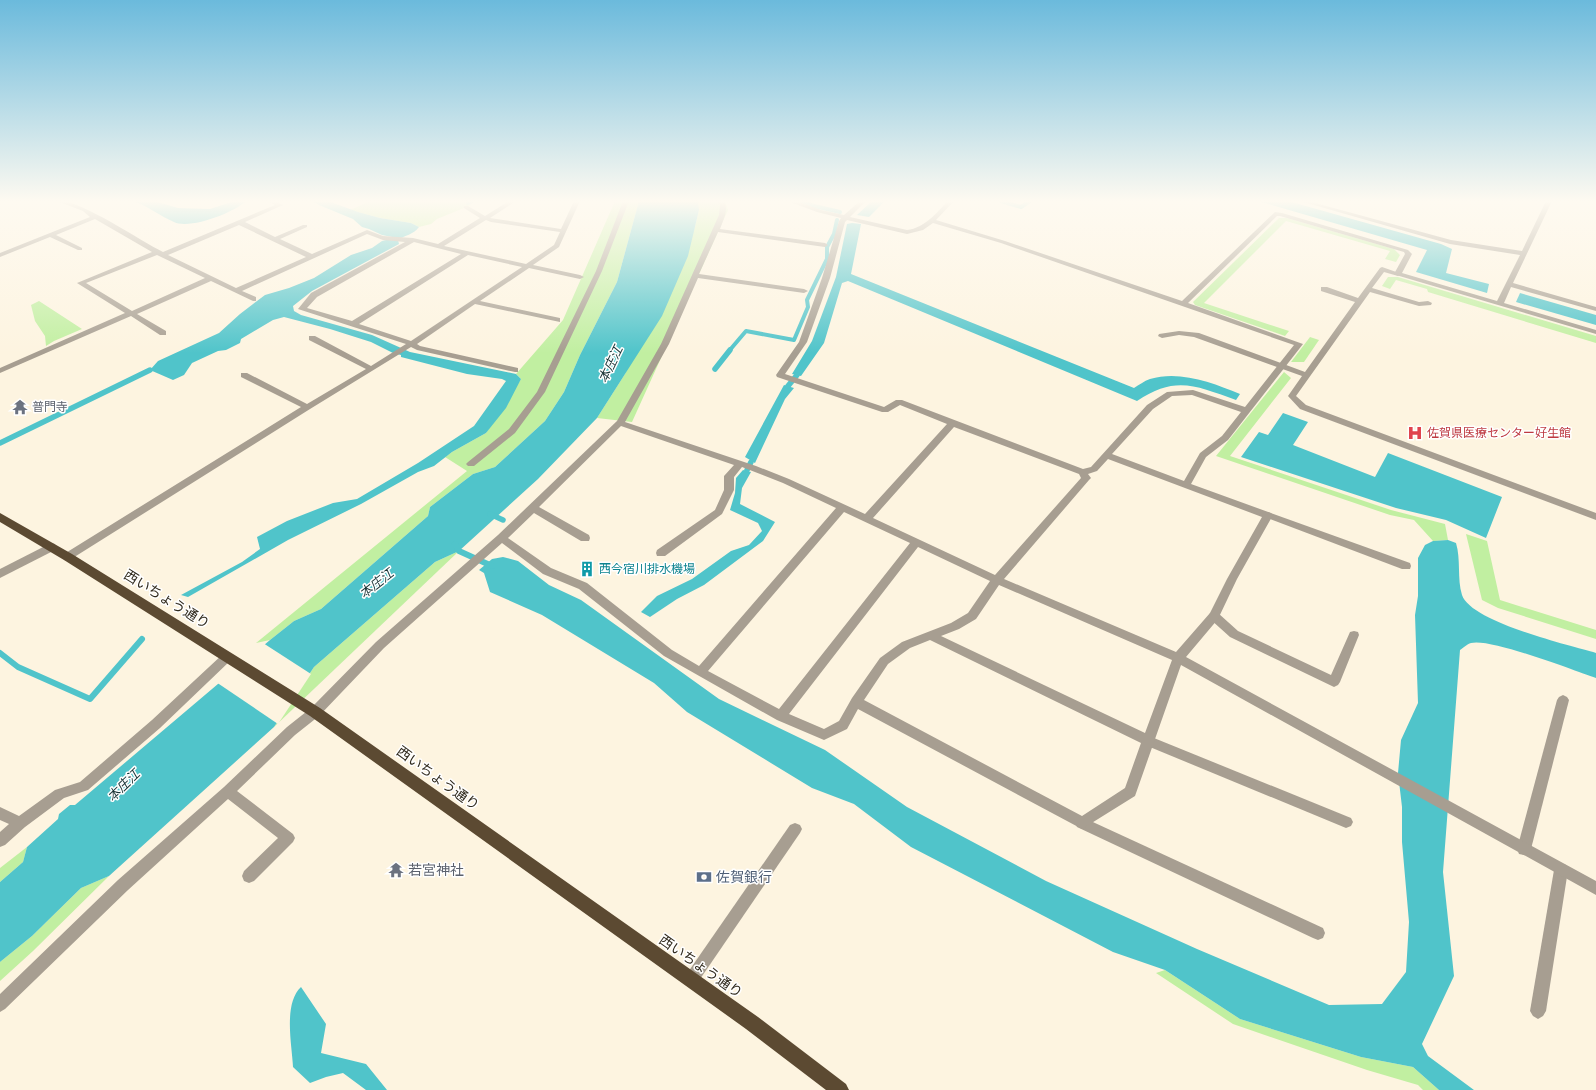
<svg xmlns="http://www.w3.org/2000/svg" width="1596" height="1090" font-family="Jost,'Noto Sans JP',sans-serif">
<rect width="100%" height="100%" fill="#fdf4e0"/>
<g fill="#c1efa1">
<polygon points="370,201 471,201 467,203 471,205 437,219 431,224 419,227 411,223 380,218 350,210"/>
<polygon points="615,201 639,201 617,282 580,355 564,392 545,421 495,467 473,474 430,507 428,516 321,609 294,621 270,640 256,643 467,471 445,457 452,452 486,433 521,379 516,374 563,320"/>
<polygon points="698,201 725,201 728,210 632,422 597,418 625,374 695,227 699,210"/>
<polygon points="1279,218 1287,218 1394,249 1400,255 1396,262 1385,259 1390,251 1286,221 1204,303 1289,331 1285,336 1195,305 1193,302"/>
<polygon points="1388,277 1398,277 1596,336 1596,343 1428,292 1427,289 1396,280 1390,289 1382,286"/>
<polygon points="39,301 82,329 54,341 46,346 45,336 35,321 31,305"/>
<polygon points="1310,337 1319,340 1304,362 1291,362"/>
<polygon points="1284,372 1291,378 1230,456 1391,510 1445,524 1448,540 1433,541 1414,520 1390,515 1216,456"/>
<polygon points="1466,534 1487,541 1500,600 1596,630 1596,639 1498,608 1482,600"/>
<polygon points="459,551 274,727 314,667 435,562"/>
<polygon points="27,847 23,862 0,882 0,868"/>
<polygon points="109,876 33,951 0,981 0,962 32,936 81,888"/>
<polygon points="1165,970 1240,1019 1361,1057 1413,1067 1439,1090 1423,1090 1418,1085 1367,1070 1233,1024 1156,973"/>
</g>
<g fill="#50c4ca">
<path d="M133 201H154L178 208 210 209 235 201H246C235 212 190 230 174 222 160 216 148 206 133 201Z"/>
<path d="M312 201H328L358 212 380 218 411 223 419 227C413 235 405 235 398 240L399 244 312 291 293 306 294 311 301 315 372 335 410 352 516 374 521 379 506 408 486 433 452 452 434 466 418 472 361 504 288 540 188 597 181 595 242 562 260 549 257 537 287 521 333 503 357 499 418 463 474 426 506 381 502 379 467 374 401 357V355L393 353 371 342 330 329 284 317 273 320 241 339 240 343 226 350 218 351 192 363 184 375 173 380 150 370 158 361 219 333 240 314 265 295 289 288 314 278 351 255 372 248 382 241 390 239 392 237 382 235 369 229 362 227 353 219 319 205Z"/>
<polygon points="639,201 698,201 699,210 688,256 662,316 597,418 538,479 459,551 435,562 314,667 274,727 109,876 81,888 32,936 0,962 0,882 23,862 27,847 58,819 59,814 70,805 75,805 270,640 294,621 321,609 428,516 430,507 473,474 495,467 545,421 564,392 580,355 617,282"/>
<polygon points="872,201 885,201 869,217 857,215"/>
<polygon points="1258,201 1288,201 1441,244 1452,249 1446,273 1489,284 1487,293 1416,272 1427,250"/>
<path d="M852 223 861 224 851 274 1134 388C1139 385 1144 381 1150 379 1180 370 1213 383 1240 394L1236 400C1196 386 1176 375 1137 401L848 281 842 283 824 343 801 376 792 374 812 341 836 277 847 224Z"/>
<polygon points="1520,293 1596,315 1596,325 1516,302"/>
<polygon points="784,385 794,388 785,399 755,463 745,457"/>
<polygon points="1283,413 1308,422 1293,445 1375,477 1388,453 1502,497 1486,538 1446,520 1396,508 1241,457 1259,432 1268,435"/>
<polygon points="743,470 751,472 742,488 740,504 775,522 763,541 704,585 677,599 650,617 641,612 657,596 692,579 731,551 749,545 762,531 758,523 730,510 735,493 736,478"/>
<path d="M1448 540 1456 543C1461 559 1457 579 1462 595 1471 622 1568 645 1596 653V678C1572 670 1491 638 1471 643 1467 644 1463 648 1460 650L1443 872 1454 976 1422 1044 1428 1056 1474 1090H1439L1413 1067 1361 1057 1240 1019 1165 970 1113 952 911 847 854 804 812 788 687 712 654 683 542 615 490 592 484 573 479 570 492 559 503 557 518 561 549 585 581 600 719 699 825 750 907 807 1046 881 1197 949 1329 1005 1382 1004 1406 972 1409 922 1402 842V807L1398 773 1401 740 1418 703 1415 615 1418 596V558L1425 545 1433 541Z"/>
<path d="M301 987 326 1024 321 1053 366 1064 387 1090H366L343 1073 326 1077 310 1083 293 1067C292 1045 283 1004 301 987Z"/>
</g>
<polygon fill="#fdf4e0" points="263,643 311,674 278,724 216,682"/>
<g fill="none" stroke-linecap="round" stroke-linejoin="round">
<g stroke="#50c4ca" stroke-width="4">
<polyline points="801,201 814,206 840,212"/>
<polyline points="1001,201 1021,207 1030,201"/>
<polyline points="468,203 472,201"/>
<polyline points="729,351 746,331 794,340 808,307 807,300 827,259 827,247 834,234 837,220"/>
</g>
<g stroke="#50c4ca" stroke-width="5.5">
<polyline points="715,369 730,350"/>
<polyline points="788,386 797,375"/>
<polyline points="0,443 150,370"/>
<polyline points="747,470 751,462"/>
<polyline points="490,514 503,520"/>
</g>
<g stroke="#50c4ca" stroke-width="6">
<polyline points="455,544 459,551 492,566"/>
<polyline points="0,653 18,667 90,699 142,639"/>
</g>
<g fill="#a79e91" fill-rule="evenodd">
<polygon points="623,201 629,201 602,271 545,392 515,433 474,466 468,466 466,464 468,462 509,429 537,392 596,271"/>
<polygon points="1382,267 1402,274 1398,276 1384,272 1372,288 1419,302 1428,301 1432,303 1431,305 1419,306 1370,292 1296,396 1306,405 1596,513 1596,520 1300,409 1288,396 1302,376 1194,337 1179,335 1162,338 1158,336 1159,334 1179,331 1199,333 1305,372 1355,302 1321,291 1321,287 1327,287 1358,298 1380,268"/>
<polygon points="1268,512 1410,563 1411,566 1410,569 1402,569 1265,517 1263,515"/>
<polygon points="1214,612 1218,613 1238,631 1331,675 1350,632 1354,631 1358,632 1359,635 1340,682 1338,685 1334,687 1230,637 1210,619 1209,616 1210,613"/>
<polygon points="1563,695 1567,697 1569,700 1531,849 1529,854 1524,855 1519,854 1517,849 1557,700 1559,697"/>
<polygon points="1149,736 1351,818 1353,822 1351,826 1346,828 1145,745 1143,741 1145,737"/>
<polygon points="1082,817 1323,928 1325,933 1323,938 1318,940 1313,938 1077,827 1075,823 1077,819"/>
<polygon points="1561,863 1566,865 1568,870 1546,1011 1543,1016 1538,1019 1533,1016 1530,1011 1554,870 1556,865"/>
</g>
<g fill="#a79e91" fill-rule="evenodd">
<path d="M57 201C78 198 140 241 163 252L275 205 268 201H275L283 205 245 222 275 237 303 225H307V227L280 239 312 254 367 230 383 236 413 238 438 244 480 218 464 208V206H468L485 216 509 201H516L490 218 561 229 574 201H580L559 247 533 265 580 275 584 277 580 279 529 268 480 301 560 318V322L475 304 417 344 420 346 518 368V372H515L417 350 411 347 310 409 68 561 64 560 63 557 64 554 301 407 241 377V373H247L307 404 366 369 309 340V336H315L371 366 406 344 298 309 311 293 405 242 383 240 367 234 242 291 256 297V301H253L211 281 137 314 166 331V335H160L131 316 0 373V368L125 313 77 283 152 252 95 219 56 235 82 248V250H78L50 237 0 257V253L90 217 83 211ZM486 220 491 222 560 232 554 245 526 264 444 246ZM239 225 306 257 236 288 168 255ZM414 242 461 254 352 321 307 308 317 297ZM157 255 205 278 132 311 86 283ZM468 255 522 267 411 341 359 324Z"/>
<path d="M718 201H724C729 210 723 220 720 229L825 243 828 245 825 247 718 232 699 274 804 289 808 291 804 293 698 278 669 344 625 422 756 466 789 479 865 514 947 424 900 405 888 412H882L777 377 776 375 799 342 822 278 839 221 841 218 817 212 790 202 789 201H797L821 210 844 215 860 201H866L850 217 907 230C925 228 936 213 948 201H954L936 220 1005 241 1182 301 1275 212 1282 213 1408 250 1412 254 1402 273 1497 301 1520 255 1450 244 1300 201H1308L1451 240 1522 251 1546 201H1552L1513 283 1596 307V311L1511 287 1504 303 1596 330V334L1396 275 1394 274 1405 254 1404 252 1280 216H1277L1188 303 1303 344 1228 440 1206 457 1191 484 1271 513 1273 515 1237 579 1218 619 1186 657 1596 881V895L1181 665 1135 796 1082 829 858 709 847 729 824 740 777 720 664 656 579 589 543 574 502 543 384 648 319 716 295 735 237 791 293 834 295 838 293 842 254 881 249 883 244 881 242 876 244 871 278 838 228 799 128 890 5 1009 0 1012V994L118 880 224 787 287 727 311 708 376 642 498 535 617 421 661 344 719 215 720 205ZM847 220 907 234 923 230 933 223 1001 243 1294 345 1245 407 1193 390 1167 392 1147 405 1091 467 1083 469 902 400H896L884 407 785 374 807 342 830 278 845 222ZM1192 395 1241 412 1222 436 1200 453 1184 481 1112 454 1153 409 1172 396ZM621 426 734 465 724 476V490L715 510 657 550 656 553 657 556H665L722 514 734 490V477L742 467 783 483 836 508 699 666 672 650 587 583 551 568 508 538 534 513 581 541H589L590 538 589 535 539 507ZM954 427 1079 474 1081 478 995 575 873 518ZM1108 459 1262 517 1227 579 1210 613 1176 652 1004 579 1089 480 1091 478 1088 474 1097 471ZM844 512 910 543 779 709 708 671ZM918 547 990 581 968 613 951 623 902 642 880 658 852 698 839 721 824 729 789 714ZM999 585 1172 660 1145 733 941 636 959 629 976 619ZM930 640 1141 743 1125 788 1082 816 864 700 888 664 910 648Z"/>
<polygon points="51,543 55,544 56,547 55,550 0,578 0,569"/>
<polygon points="227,652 231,654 233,657 231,660 160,728 88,790 64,798 25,827 5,845 0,847 0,832 9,824 0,820 0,807 19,816 55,790 80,782 152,720 223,654"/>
<polygon points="795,823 800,825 802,829 800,833 696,985 691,987 686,985 684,980 686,975 790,825"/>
</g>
<polygon fill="#5c4a32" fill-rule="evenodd" points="0,513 72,554 320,708 758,1017 846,1084 849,1090 826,1090 746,1029 310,716 64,560 0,522"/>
</g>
<linearGradient id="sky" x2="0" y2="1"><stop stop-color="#6bbadc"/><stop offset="0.57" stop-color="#fefaf1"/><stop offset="1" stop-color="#fefaf1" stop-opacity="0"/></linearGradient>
<rect width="1596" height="353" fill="url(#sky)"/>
<defs>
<g id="temple-bare" transform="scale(1.2)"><path d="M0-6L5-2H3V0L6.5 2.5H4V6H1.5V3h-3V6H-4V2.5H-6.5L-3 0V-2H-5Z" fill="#6b7280" stroke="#fff" stroke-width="2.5" paint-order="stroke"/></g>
<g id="hospital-bare" transform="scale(1.2)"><path d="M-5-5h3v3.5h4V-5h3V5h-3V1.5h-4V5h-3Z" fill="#e0444e" stroke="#fff" stroke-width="2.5" paint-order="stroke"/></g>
<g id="building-bare" transform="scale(1.2)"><path d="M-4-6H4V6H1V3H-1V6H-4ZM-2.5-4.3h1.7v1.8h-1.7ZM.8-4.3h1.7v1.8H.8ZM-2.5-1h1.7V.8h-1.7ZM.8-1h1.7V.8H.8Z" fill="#0f9aa8" stroke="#fff" stroke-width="2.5" paint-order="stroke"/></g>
<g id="bank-bare" transform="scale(1.2)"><path d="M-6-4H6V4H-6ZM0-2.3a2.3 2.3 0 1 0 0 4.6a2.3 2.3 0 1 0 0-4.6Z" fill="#5c6f8a" stroke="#fff" stroke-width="2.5" paint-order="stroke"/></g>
</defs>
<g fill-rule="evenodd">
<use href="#temple-bare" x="20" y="407"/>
<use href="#hospital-bare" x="1415" y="433"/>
<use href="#building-bare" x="587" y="569"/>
<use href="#temple-bare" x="396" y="870"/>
<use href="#bank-bare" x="704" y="877"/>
</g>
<g text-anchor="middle" stroke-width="3" stroke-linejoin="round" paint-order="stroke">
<g font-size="12" fill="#5b616d" stroke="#fff" text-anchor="start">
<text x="32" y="411">普門寺</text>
</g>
<g font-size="12" fill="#be3a42" stroke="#fff" text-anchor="start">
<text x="1427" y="437">佐賀県医療センター好生館</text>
</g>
<g font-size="12" fill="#0d838f" stroke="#fff" text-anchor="start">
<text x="599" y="573">西今宿川排水機場</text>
</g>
<g font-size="13" font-style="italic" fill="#193335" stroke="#fff">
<text transform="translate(610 364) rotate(-64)" y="5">本庄江</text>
<text transform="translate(376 583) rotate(-38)" y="5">本庄江</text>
<text transform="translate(123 785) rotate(-44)" y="5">本庄江</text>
</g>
<g font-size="14" fill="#302a1d" stroke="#fff">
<text transform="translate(167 599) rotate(32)" y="5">西いちょう通り</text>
<text transform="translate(438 778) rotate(36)" y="5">西いちょう通り</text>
<text transform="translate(701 966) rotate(35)" y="5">西いちょう通り</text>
</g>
<g font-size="14" fill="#5b616d" stroke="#fff" text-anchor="start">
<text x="408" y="875">若宮神社</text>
</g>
<g font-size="14" fill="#4e5e75" stroke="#fff" text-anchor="start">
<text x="716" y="882">佐賀銀行</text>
</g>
</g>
</svg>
